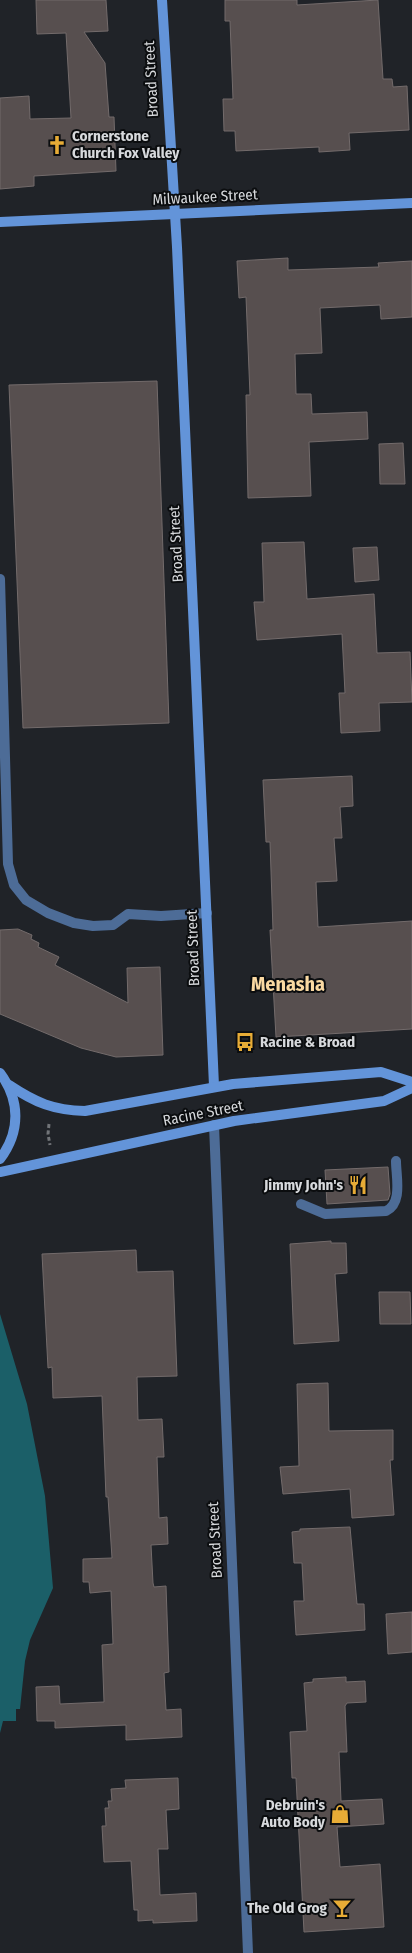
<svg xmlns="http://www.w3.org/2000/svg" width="412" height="1953" font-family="'Fira Sans Condensed',sans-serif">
<rect width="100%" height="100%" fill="#202328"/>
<polygon fill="#1b5f68" points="0,1314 27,1404 45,1496 53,1588 30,1640 25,1661 20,1709 16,1709 16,1721 3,1721 0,1733"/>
<g fill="#574f4f" stroke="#736b6b">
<polygon points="36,0 106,0 108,31 84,32 105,63 109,117 114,117 116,171 34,176 34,186 0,189 0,98 29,96 30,119 71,118 66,33 37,34"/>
<polygon points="225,0 297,0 297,5 378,0 383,79 392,79 393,87 407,86 409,130 349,133 350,150 319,152 319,147 236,151 235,131 224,131 223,99 233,99 230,21 225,21"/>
<polygon points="288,258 288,270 379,267 378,263 412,261 412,317 381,319 380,305 320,308 322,353 295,354 296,394 311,394 312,414 367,412 368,439 309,442 311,496 248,498 246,395 250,395 246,297 239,298 237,261"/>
<polygon points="157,381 169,723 23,728 9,385"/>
<polygon points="403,443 405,484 380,484 379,444"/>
<polygon points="304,542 307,599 374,594 377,653 410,652 412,702 379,703 380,731 341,733 339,693 345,693 342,634 257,640 254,602 264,602 262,543"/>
<polygon points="377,547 379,580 355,582 353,548"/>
<polygon points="352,776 353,806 340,807 342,838 334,838 337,881 316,882 318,927 412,921 412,1029 276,1037 270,930 273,930 270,842 266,842 263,780"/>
<polygon points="18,929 32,935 31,939 39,943 38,947 59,957 55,965 128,1003 127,968 160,967 163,1055 116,1057 81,1048 0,1014 0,930"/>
<polygon points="388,1167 390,1194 388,1200 327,1204 325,1170"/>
<polygon points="331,1241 331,1243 346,1243 347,1273 335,1274 339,1341 294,1344 290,1244"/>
<polygon points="136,1250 137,1272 173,1271 177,1376 137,1377 138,1420 162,1419 164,1457 157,1457 159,1518 167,1517 168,1544 151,1545 153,1583 154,1587 166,1586 169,1672 164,1673 166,1710 181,1709 182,1737 126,1740 126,1725 55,1728 55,1721 37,1721 36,1687 59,1686 60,1704 104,1702 102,1645 113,1644 111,1591 90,1593 89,1582 83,1582 83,1559 112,1558 108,1497 106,1497 102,1396 53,1398 52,1367 48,1368 42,1254"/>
<polygon points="379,1292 410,1292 411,1324 380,1324"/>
<polygon points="328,1383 329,1431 393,1430 393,1460 390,1460 394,1515 352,1518 350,1489 283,1494 280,1467 299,1466 297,1384"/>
<polygon points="350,1527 357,1604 364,1604 365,1630 296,1635 294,1601 304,1601 302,1563 294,1563 292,1532 300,1531 300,1529"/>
<polygon points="412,1612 412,1652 388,1654 386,1614"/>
<polygon points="346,1677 346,1682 365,1681 366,1702 347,1703 345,1706 347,1752 339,1752 341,1801 382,1799 384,1824 337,1827 340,1867 380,1864 384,1927 304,1932 296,1778 292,1778 290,1732 307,1731 304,1683 313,1682 313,1679"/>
<polygon points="178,1778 179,1809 166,1810 168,1849 158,1849 160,1895 196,1893 197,1921 153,1923 153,1920 138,1921 138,1910 134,1910 131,1861 104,1862 102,1826 106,1826 105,1808 109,1808 108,1801 112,1801 111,1789 126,1788 125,1780"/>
</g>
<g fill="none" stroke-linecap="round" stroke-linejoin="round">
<polyline stroke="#717478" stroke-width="3" stroke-dasharray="4 2.5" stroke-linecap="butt" points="49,1124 48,1134 50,1145"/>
<g stroke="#4d6c97" stroke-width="10">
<polyline points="0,579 8,864 14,885 26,900 48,913 74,923 93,926 113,925 128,914 161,916 207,913"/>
<path d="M301 1204 325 1214 386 1211C403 1203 396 1177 396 1161"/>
</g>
<polyline stroke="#4d6c97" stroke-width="10" points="214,1125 248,1953"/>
<g stroke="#6394d9" stroke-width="10">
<polyline points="162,0 177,247 214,1086"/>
<polyline points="0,222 412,203"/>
<path d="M0 1073C20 1100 21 1131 0 1159"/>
<path d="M9 1085C36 1103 53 1110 85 1111L233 1084 381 1072 412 1082"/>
<polyline points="0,1172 234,1121 384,1101 412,1088"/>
</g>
</g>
<defs>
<g id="church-bare" transform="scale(1.5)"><path d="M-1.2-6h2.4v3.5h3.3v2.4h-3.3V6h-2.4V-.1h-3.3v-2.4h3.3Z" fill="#e7ac36" stroke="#0b0d0f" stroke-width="2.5" paint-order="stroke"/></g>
<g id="bus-bare" transform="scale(1.5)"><path d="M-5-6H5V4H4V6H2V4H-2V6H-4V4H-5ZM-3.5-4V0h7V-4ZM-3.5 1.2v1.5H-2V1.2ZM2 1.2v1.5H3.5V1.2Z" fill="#e7ac36" stroke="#0b0d0f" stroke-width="2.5" paint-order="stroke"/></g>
<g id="restaurant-bare" transform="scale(1.5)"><path d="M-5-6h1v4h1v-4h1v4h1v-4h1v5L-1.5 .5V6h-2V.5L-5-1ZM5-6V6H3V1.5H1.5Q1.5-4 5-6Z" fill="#e7ac36" stroke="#0b0d0f" stroke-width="2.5" paint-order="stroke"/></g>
<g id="shop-bare" transform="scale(1.5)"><path d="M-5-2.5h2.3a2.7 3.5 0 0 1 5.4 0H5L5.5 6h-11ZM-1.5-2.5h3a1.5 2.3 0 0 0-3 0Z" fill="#e7ac36" stroke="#0b0d0f" stroke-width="2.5" paint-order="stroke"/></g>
<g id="bar-bare" transform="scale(1.5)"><path d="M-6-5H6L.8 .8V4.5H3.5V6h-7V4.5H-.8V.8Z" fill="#e7ac36" stroke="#0b0d0f" stroke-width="2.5" paint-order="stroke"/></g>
</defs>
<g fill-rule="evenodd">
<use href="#church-bare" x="57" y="145"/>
<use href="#bus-bare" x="245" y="1042"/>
<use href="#restaurant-bare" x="358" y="1185"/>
<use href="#shop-bare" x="340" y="1814"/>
<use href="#bar-bare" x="342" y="1908"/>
</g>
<g text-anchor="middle" stroke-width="4" stroke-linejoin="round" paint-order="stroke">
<g font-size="15" fill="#d7d9dc" stroke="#0b0d0f">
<text transform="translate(151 79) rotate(-93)" y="5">Broad Street</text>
<text transform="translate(205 197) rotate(-3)" y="5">Milwaukee Street</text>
<text transform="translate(176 544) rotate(-93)" y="5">Broad Street</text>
<text transform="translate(193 948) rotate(-92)" y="5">Broad Street</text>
<text transform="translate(203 1113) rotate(-11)" y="5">Racine Street</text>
<text transform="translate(215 1540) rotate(-93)" y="5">Broad Street</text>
</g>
<g font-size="15" font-weight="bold" fill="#d7d9dc" stroke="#0b0d0f" text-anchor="end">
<text x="72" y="141" text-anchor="start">Cornerstone<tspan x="72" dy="17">Church Fox Valley</tspan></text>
<text x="260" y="1047" text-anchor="start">Racine &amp; Broad</text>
<text x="343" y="1190">Jimmy John's</text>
<text x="325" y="1810">Debruin's<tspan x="325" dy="17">Auto Body</tspan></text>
<text x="327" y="1913">The Old Grog</text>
</g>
<g font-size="20" font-weight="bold" fill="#fad9a2" stroke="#0b0d0f">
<text x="288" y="991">Menasha</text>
</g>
</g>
</svg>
